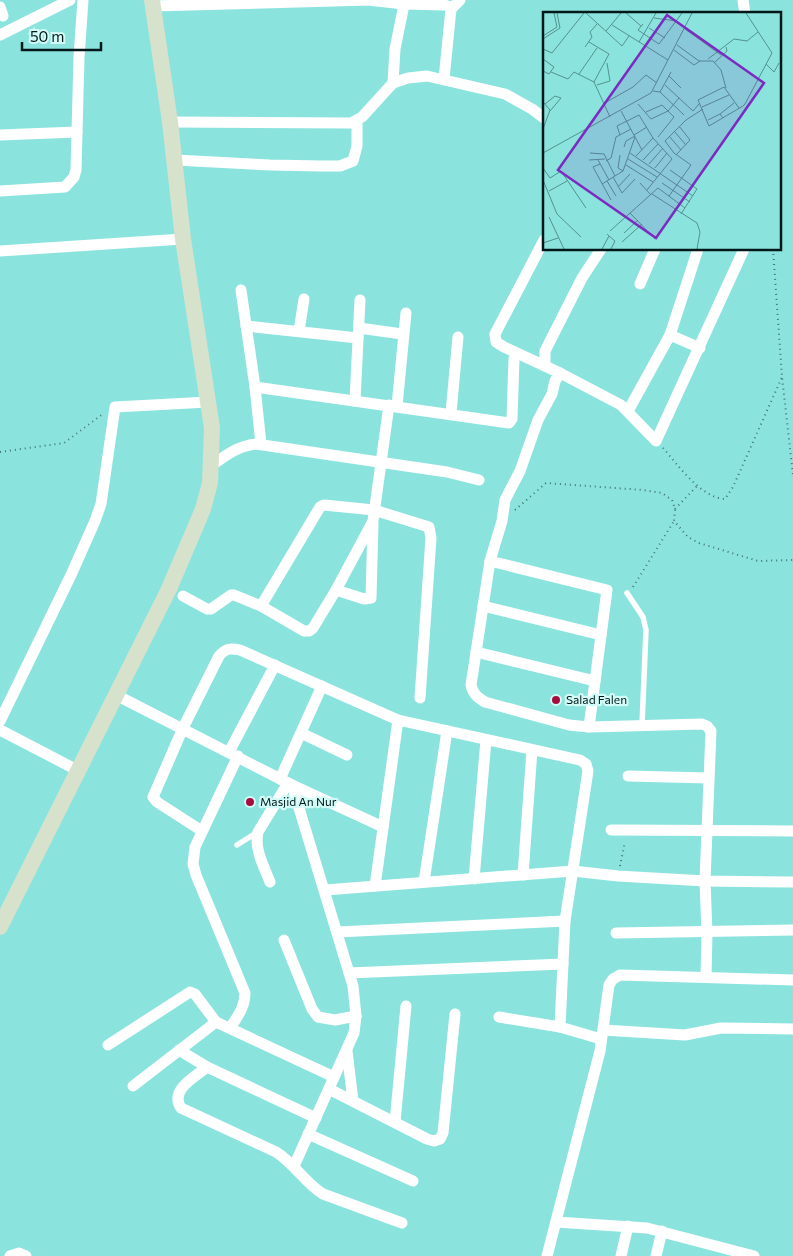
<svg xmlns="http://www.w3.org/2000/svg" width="793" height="1256" font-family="Commissioner,sans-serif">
<rect width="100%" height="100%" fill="#8be3de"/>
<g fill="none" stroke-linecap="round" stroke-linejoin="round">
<g stroke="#407673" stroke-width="2" stroke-dasharray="1 4" stroke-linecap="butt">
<polyline points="773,249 782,377 793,475"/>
<path d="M663 448C678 465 701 498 725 499L733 487 782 377"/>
<polyline points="0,452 64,443 104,413"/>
<polyline points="675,509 697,486"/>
<polyline points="515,510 546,483 643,490 662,493 672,500 675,509 674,521 688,537 699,543 758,561 793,560"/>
<polyline points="633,587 674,521"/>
<polyline points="620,866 625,842"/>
</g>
<g stroke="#fff" stroke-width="5.5">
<polyline points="627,593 643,617 646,630 642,725"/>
<polyline points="237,845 256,833"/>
</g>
<g stroke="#fff" stroke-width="11">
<polyline points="743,0 745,14"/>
<polyline points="153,6 368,0 404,4 444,5 448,6 451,9"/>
<polyline points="0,7 3,16"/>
<polyline points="0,35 70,0"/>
<polyline points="444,79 451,9 460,0"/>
<polyline points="393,83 395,49 405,0"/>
<polyline points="170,122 351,123 362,117 393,83 408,78 427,76 505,94 532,109 544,118"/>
<polyline points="0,135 77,132"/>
<polyline points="175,160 270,165 322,166 340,166 353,161 357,146 357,120"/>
<polyline points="0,191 65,187 74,177 76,170 79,57 83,0"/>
<polyline points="544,240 495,334 496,342 504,347 560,373 621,405 656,441 744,249"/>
<polyline points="0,251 183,239"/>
<polyline points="640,284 655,249"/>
<polyline points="241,290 255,387 261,444"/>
<polyline points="246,326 358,338"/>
<polyline points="359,328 402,334"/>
<polyline points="299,331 304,299"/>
<polyline points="670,335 698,249"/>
<polyline points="545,366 545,351 582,278 601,249"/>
<path d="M560 373 555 381 552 394 538 420 520 471 505 500 502 521 490 561 471 685C473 694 477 697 485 702L569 725 589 727 702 724 707 726 711 731 705 881 707 933 706 977"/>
<polyline points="255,387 509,423 512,419 514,359"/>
<polyline points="355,400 360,300"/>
<polyline points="397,406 406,313"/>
<polyline points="628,411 670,335 700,348"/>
<polyline points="451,413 458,337"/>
<path d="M211 466C226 455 238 446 256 444L447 472 479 480"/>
<polyline points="490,561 607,590 589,727"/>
<polyline points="336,590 364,599 371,598 373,524"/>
<polyline points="183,596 207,609 211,609 231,595 234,595 261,606 304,631 309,631 313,628 336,590 373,521 389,405"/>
<polyline points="261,606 320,507 324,505 374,510 429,527 431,538 420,698"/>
<polyline points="483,606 601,635"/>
<polyline points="476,652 595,681"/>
<polyline points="116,695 292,785 383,827"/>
<polyline points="0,721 71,575 95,521 101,504 115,407 208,402"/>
<polyline points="0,730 77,770"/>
<polyline points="301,733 347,755"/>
<polyline points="229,752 275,665"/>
<polyline points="628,776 708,778"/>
<polyline points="280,779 322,686"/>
<polyline points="292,785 353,986 356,1016 354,1033 294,1166"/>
<polyline points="611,830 793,831"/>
<path d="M202 831 157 802 153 797 183 728 219 656C226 648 231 648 240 650L398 720 580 760 586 764 588 771 565 921 560 1027"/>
<polyline points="523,875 532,750"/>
<polyline points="474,879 486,740"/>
<path d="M270 882C264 866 254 850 258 832L288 783"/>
<polyline points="424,882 447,731"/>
<polyline points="375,886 398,720"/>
<polyline points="325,890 573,871 618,876 705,881 793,882"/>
<polyline points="337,932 565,921"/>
<polyline points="616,933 793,930"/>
<polyline points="284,940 312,1009 318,1017 335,1020 356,1016"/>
<polyline points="349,973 563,964"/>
<polyline points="499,1017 560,1027 601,1039"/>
<path d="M230 1028C238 1016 245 1007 245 993L196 875 193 864 195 847 238 756"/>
<polyline points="603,1030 685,1035 721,1028 793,1029"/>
<polyline points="108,1045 190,992 195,994 216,1022 334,1077"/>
<polyline points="179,1050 207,1067 316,1118"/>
<polyline points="347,1051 353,1101"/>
<path d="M207 1067C195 1077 169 1090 181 1108L276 1152C294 1163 305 1183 323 1194L402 1223"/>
<polyline points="133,1086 216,1022"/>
<polyline points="329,1089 427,1139 434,1141 440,1139 443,1133 455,1014"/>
<polyline points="395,1122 406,1006"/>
<polyline points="308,1134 413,1181"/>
<polyline points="556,1222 647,1228 754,1256"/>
<polyline points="10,1256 19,1253 26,1256"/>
<polyline points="547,1256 600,1051 609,985 613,979 620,975 793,980"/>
<polyline points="621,1256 628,1226"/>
<polyline points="656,1256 662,1231"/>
</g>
<polyline stroke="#d7e2cc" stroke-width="16" points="0,927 169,589 203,509 210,483 212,428 183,239 170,122 152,0"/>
</g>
<g fill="#a50d41" stroke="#d2fbf8" stroke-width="2">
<circle cx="556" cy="700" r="5"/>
<circle cx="250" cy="802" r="5"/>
</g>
<g text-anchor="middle" stroke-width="4.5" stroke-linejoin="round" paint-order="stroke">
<g font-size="12" fill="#001918" stroke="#d2fbf8" text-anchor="start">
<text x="566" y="704">Salad Falen</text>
<text x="260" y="806">Masjid An Nur</text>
</g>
</g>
<g transform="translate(543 12)">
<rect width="238" height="238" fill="#8be3de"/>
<path fill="none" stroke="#53928f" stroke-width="1" d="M43 1 79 34 86 24M83 1 98 14M111 6 134 9M100 12 95 18 116 32 139 1M69 13 125 48M106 16 122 26M142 17 178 43M63 19 78 1M0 24 14 15 11 1M0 27 17 16 14 1M46 30 66 42 51 70M96 30 113 1M134 33 156 49H170L178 58 183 76M42 35 49 25 47 20 55 11M0 37 9 41 41 1M131 38 151 53 157 49M0 47 11 55 6 62 0 59M165 47 191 27 204 29 215 20M171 51 184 39 183 35M223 52 231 60 236 51M8 60 25 67 31 60 51 70 67 105M36 62 54 36M126 64 138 76M54 73 67 69 64 51M122 73 150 99 156 92M110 79 117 80 141 103M117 80 128 60M0 90 7 98 0 117M2 92 12 84 18 86 7 99M60 92 90 75 103 63 114 71M95 92 108 107 125 99 136 86M159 95 186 83M196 96 181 75 155 88 166 114 200 94 202 92 229 41 203 1M78 99 99 138M103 100 119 93 131 105 115 125M177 102 191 91M165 108 177 102 180 106M131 119 143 133M77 123 74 114 96 103 110 126 129 147 104 178M91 123 104 115M126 124 138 138M81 135 83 129 92 124M0 141 108 81 149 1M47 141 61 142 72 164M87 141 150 184M77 143 75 156 80 159M133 143 147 128 136 114M93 144 110 126M85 147 114 165M46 148 62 147M55 148 66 168M100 148 115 132M63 149 68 146 73 125 88 117M57 152 50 155 68 188M106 152 120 136M83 153 110 170M0 156 7 166 18 159 43 196M112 156 124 141M127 158 154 177 138 202M70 165 79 181 92 167M0 168 14 202 38 225M64 169 73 184M97 171 108 183M119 171 147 190M59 172 80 159 92 125M75 175 87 162M6 179 24 169M109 182 154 211 157 220 154 237M126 184 148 153 131 141 122 129 143 108 160 97M87 201 112 227M6 205 21 237M67 219 115 176 142 196M81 221 95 208M66 224 72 229 68 237M79 230 99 212M0 231 15 226M59 237 66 224 64 222"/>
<path fill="#7b2cbf" fill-opacity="0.15" stroke="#7b2cbf" stroke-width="2.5" d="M124 3 221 71 113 226 15 158Z"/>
<rect width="238" height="238" fill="none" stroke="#001918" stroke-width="2.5"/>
</g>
<path d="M22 42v8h79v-8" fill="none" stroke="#001918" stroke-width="2.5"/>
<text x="30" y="42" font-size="15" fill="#001918" stroke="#d2fbf8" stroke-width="4" paint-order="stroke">50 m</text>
</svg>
